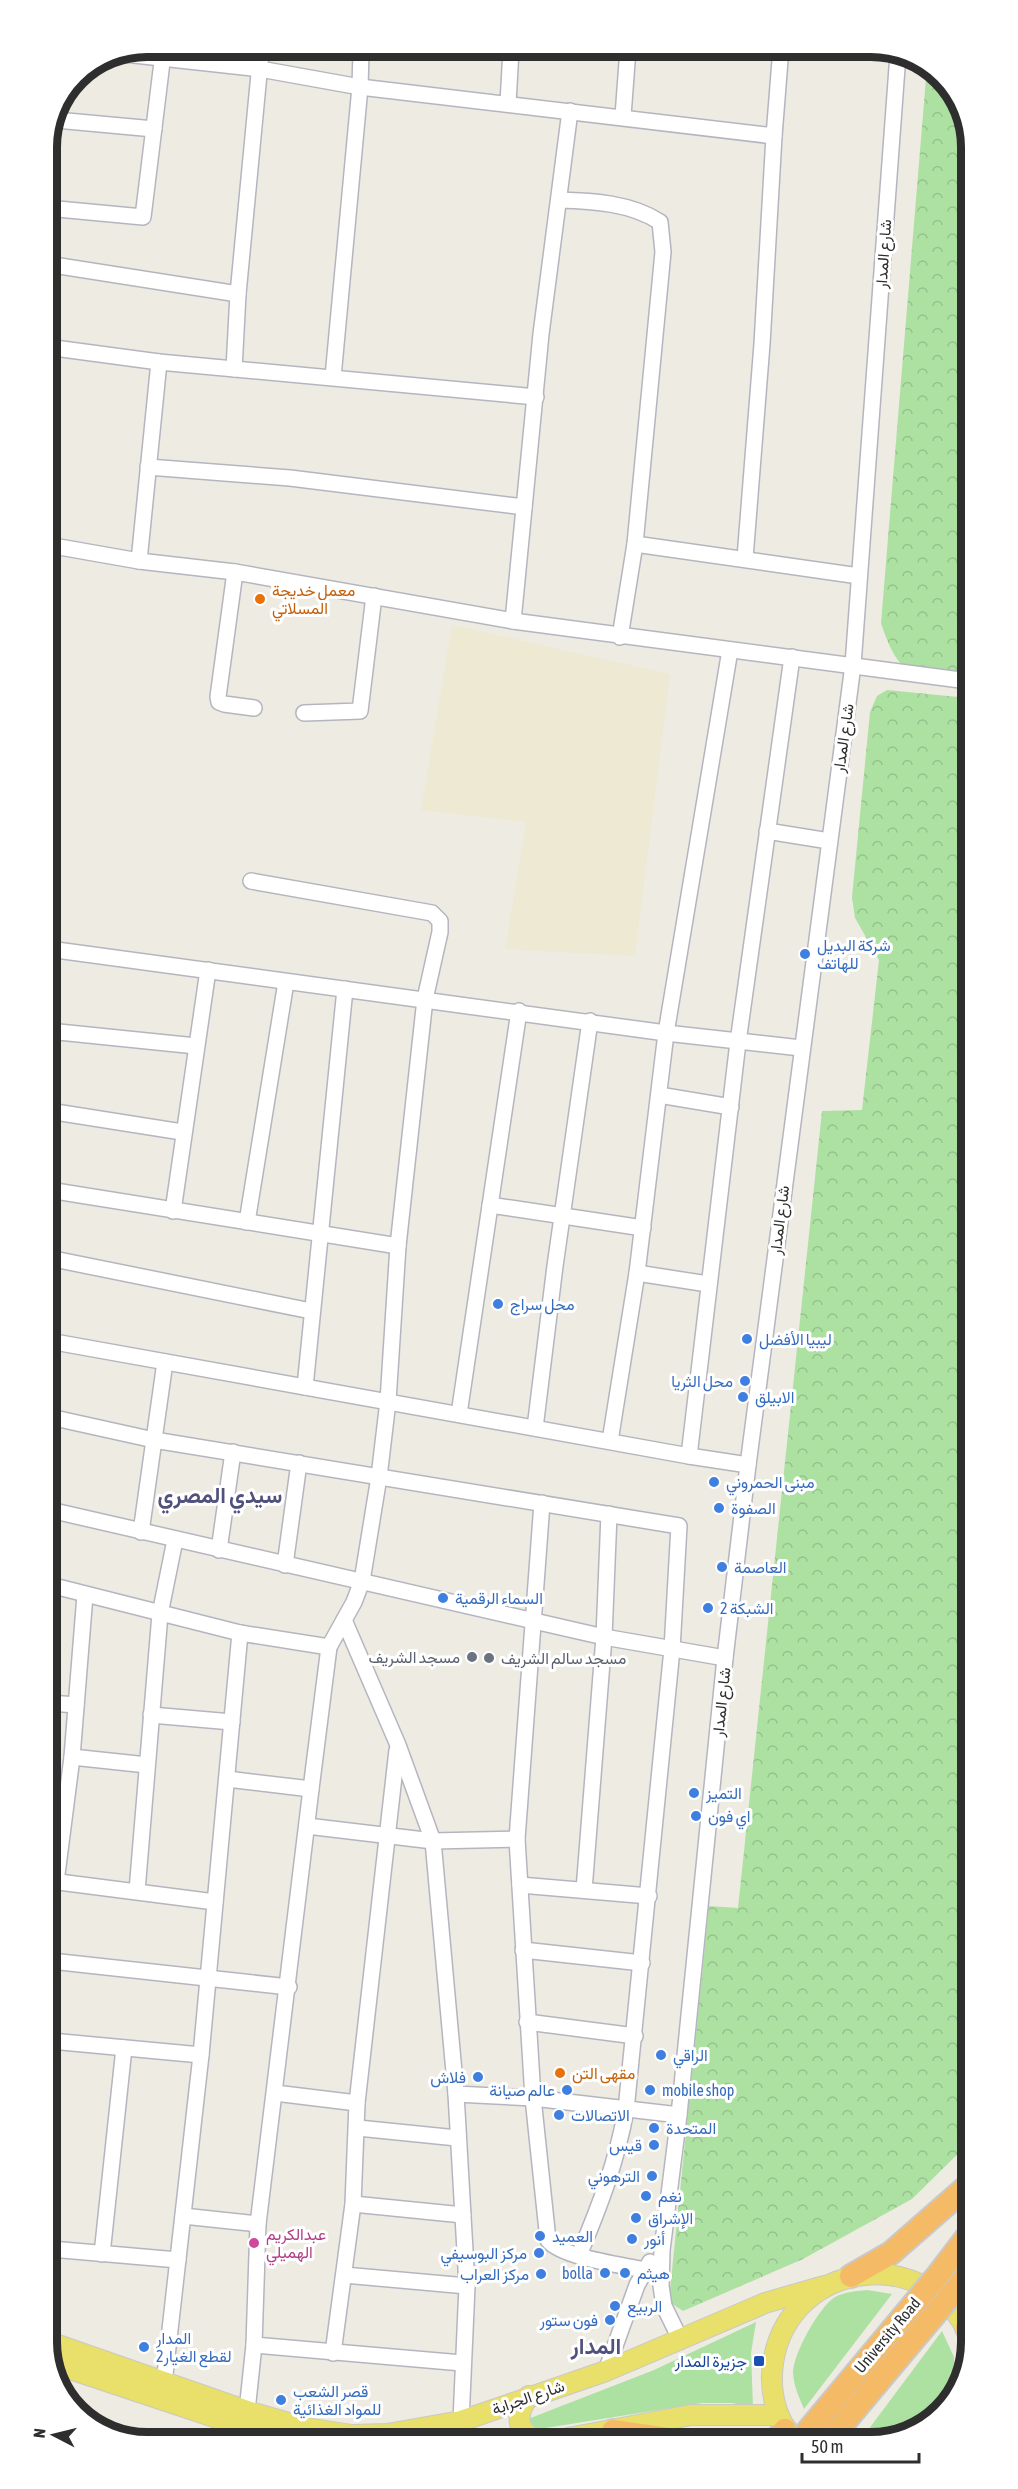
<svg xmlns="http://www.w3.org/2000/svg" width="1018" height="2489" font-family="'Asap Condensed',Vazirmatn,sans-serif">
<defs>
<pattern id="forest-crowns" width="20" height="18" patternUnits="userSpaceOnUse" patternTransform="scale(1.5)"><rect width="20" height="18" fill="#ade1a2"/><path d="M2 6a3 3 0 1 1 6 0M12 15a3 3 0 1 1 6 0" fill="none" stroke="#95c18c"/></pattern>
</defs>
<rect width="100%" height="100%" fill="#eeebe2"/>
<polygon fill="#eee9d3" points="452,625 670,674 635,956 505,949 526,822 421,810"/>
<g fill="#ade1a2">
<path d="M867 2290 892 2294 804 2409C799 2397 794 2387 793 2373 793 2354 819 2307 835 2297 845 2292 857 2291 867 2290Z"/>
<polygon points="756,2322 751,2353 753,2407 732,2403 702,2403 533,2430 528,2419 654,2370"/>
<polygon points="942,2331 954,2357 954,2377 944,2408 903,2437 862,2438"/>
</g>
<g fill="url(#forest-crowns)">
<path d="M927 66 932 68 966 115 968 680C913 674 900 681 881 623Z"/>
<polygon points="887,690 968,698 971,2141 912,2199 803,2259 683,2311 671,2303 670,2290 709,1906 738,1908 822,1111 862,1110 879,960 855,918 852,897 870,712 877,696"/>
</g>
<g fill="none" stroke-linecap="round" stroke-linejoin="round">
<g stroke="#b5b5c0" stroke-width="18">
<g id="minor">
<polyline points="125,54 260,69 360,87 774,136 781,48"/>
<polyline points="508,103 511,50"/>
<polyline points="623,116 628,49"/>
<polyline points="56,120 154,129"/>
<path d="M559 200C593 201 631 203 660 222L663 252 635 544 620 637"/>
<polyline points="47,208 143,217 163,54"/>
<polyline points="47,264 238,294 234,369"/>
<polyline points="238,294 261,53"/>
<polyline points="47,347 159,362 536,397"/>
<polyline points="333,377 360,87 361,52"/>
<polyline points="148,467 290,478 524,507"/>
<polyline points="635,544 859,576"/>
<polyline points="48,545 139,561 235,572 513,621 968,681"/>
<polyline points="745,558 762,344 774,136"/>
<polyline points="139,561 159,362"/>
<polyline points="235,572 218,697 219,702 224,704 254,708"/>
<polyline points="513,621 541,334 570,111"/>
<polyline points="304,713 360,711 374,596"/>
<polyline points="767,831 829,841"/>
<polyline points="49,949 666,1033 801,1048"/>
<polyline points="49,1031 196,1046"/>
<polyline points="659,1095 731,1107"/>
<polyline points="49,1111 182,1132"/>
<polyline points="49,1190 398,1246"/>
<polyline points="490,1205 643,1228"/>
<polyline points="173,1211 208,970"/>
<polyline points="49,1215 54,1191"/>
<polyline points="247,1222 286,982"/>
<polyline points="49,1258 311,1311"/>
<polyline points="637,1273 708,1284"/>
<polyline points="49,1341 689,1456 748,1465"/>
<polyline points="305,1387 345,989"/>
<polyline points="459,1414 519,1011"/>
<path d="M50 1417 154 1440 679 1526 672 1649 626 2110C617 2161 599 2208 579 2255"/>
<polyline points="535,1428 555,1266 590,1021"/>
<polyline points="610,1441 637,1273 666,1033 730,650"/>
<polyline points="689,1456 738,1042 792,657"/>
<path d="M542 1503 517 1839 533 2098 548 2240C560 2257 622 2265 644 2270"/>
<polyline points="50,1510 604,1637 725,1658"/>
<polyline points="141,1532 165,1362"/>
<polyline points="219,1550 233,1452"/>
<polyline points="285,1565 299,1463"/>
<polyline points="50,1585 240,1633 329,1647"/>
<polyline points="344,1620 398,1745 433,1841 456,2094 467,2286 461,2421"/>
<polyline points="50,1703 76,1705"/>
<polyline points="151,1715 232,1722"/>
<polyline points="72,1757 147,1765"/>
<polyline points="227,1779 311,1789"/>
<polyline points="307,1826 433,1841 517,1839"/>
<polyline points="51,1881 215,1902"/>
<polyline points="56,1882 72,1757 85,1595"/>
<polyline points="520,1885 649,1896"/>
<polyline points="584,1890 604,1637 609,1514"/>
<polyline points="137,1891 160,1614 175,1540"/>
<polyline points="523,1950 642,1963"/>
<polyline points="51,1961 289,1987"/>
<polyline points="527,2022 635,2036"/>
<polyline points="51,2041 201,2055"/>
<polyline points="275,2093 357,2103"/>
<polyline points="456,2094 533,2098 679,2115"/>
<polyline points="358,2128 457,2138"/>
<polyline points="353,2204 463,2215"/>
<polyline points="183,2216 258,2224"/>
<polyline points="51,2249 178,2260"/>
<polyline points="102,2254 124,2048"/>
<polyline points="344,2275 467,2286"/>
<polyline points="681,2341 664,2306 661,2286 662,2250 679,2115 725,1658 748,1465 853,665 898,54"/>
<polyline points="254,2345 462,2363"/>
<polyline points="333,2353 353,2204 357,2103 397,1750"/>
<polyline points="606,2371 637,2285 650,2262"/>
<polyline points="164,2383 201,2055 240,1633"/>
<polyline points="247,2411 254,2345 258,2224 311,1789 329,1647 354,1602 362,1581 379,1477 388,1401 398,1246 425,999 440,932 440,921 432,913 251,881"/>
</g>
</g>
<g stroke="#c9c9c9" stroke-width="22">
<g id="major">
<polyline points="52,2343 247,2411 306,2428 352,2435 387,2434 461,2421 606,2371 765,2303 824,2286"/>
<polyline points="52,2363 286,2441"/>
<path d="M529 2396C516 2413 514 2432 538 2440"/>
<path d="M792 2438C778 2420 771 2397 772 2374 778 2262 928 2236 971 2339"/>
<polyline points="563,2439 691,2415 778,2415"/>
</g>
</g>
<g stroke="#c9c9c9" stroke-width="26">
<g id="highway">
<polyline points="851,2276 891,2253 971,2183"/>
<polyline points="967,2328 971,2322"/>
<polyline points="613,2431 668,2439"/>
<polyline points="777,2438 785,2430"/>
</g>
</g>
<use href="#minor" stroke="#fff" stroke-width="15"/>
<use href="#major" stroke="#e9df6b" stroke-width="20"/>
<use href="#highway" stroke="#f5ba66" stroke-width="22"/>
<g stroke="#c9c9c9" stroke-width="26" stroke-linecap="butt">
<g id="highway-bridge">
<polyline points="802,2438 938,2275 971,2232"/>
<polyline points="831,2438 971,2271"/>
</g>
</g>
<use href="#highway-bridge" stroke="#f5ba66" stroke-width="22"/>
</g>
<g fill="#e8710a" stroke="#fff" stroke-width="2">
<circle cx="260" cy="599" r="6"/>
<circle cx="560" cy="2073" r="6"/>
</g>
<g fill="#3f7fe0" stroke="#fff" stroke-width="2">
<circle cx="805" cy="954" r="6"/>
<circle cx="498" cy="1304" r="6"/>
<circle cx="747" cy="1339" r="6"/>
<circle cx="745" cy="1381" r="6"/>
<circle cx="743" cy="1397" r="6"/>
<circle cx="714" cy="1482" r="6"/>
<circle cx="719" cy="1508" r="6"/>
<circle cx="722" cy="1567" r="6"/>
<circle cx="443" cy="1598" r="6"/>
<circle cx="708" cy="1608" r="6"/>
<circle cx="694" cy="1793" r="6"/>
<circle cx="696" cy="1816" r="6"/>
<circle cx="661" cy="2055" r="6"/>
<circle cx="478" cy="2077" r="6"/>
<circle cx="567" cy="2090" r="6"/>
<circle cx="650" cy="2090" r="6"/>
<circle cx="559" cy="2115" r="6"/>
<circle cx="654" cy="2128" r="6"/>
<circle cx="654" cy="2145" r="6"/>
<circle cx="652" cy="2176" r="6"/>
<circle cx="646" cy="2196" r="6"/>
<circle cx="636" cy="2218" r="6"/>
<circle cx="540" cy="2236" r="6"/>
<circle cx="632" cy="2239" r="6"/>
<circle cx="539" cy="2253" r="6"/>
<circle cx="605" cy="2273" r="6"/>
<circle cx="625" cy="2273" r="6"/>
<circle cx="541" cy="2274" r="6"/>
<circle cx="615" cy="2306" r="6"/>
<circle cx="610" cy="2320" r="6"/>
<circle cx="144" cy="2347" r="6"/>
<circle cx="281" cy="2400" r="6"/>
</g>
<g fill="#6b7280" stroke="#fff" stroke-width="2">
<circle cx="472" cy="1657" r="6"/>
<circle cx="489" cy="1658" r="6"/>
</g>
<circle fill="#d1479c" stroke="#fff" stroke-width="2" cx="254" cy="2243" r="6"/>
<rect fill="#1a4fb4" stroke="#fff" stroke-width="2" x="753" y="2355" width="12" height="12" rx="3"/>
<g text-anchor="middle" stroke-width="6" stroke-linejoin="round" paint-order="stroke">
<g font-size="16" fill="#2e2e2e" stroke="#fff">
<text transform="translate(883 254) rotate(-86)" y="6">شارع المدار</text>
<text transform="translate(843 738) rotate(-82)" y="6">شارع المدار</text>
<text transform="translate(779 1220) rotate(-83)" y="6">شارع المدار</text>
<text transform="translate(721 1702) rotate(-84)" y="6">شارع المدار</text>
<text transform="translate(887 2335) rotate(-50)" y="6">University Road</text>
<text transform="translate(528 2397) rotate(-19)" y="6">شارع الجرابة</text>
</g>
<g font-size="16" fill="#c56008" stroke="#fff" text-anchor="start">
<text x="272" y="596">معمل خديجة<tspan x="272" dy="18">المسلاتي</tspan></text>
<text x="572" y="2079">مقهى التن</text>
</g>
<g font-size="16" fill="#366cbe" stroke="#fff" text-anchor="start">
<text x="817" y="951">شركة البديل<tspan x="817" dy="18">للهاتف</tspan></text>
<text x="510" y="1310">محل سراج</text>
<text x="759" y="1345">ليبيا الأفضل</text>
<text x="733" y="1387" text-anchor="end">محل الثريا</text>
<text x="755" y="1403">الابيلق</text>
<text x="726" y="1488">مبنى الحمروني</text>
<text x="731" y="1514">الصفوة</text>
<text x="734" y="1573">العاصمة</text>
<text x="455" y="1604">السماء الرقمية</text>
<text x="720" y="1614">الشبكة 2</text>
<text x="706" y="1799">التميز</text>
<text x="708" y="1822">اي فون</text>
<text x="673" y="2061">الراقي</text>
<text x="466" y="2083" text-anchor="end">فلاش</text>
<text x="555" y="2096" text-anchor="end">عالم صيانة</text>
<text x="662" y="2096">mobile shop</text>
<text x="571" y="2121">الاتصالات</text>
<text x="666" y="2134">المتحدة</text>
<text x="642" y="2151" text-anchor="end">قيس</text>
<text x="640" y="2182" text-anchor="end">الترهوني</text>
<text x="658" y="2202">نغم</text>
<text x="648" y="2224">الإشراق</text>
<text x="552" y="2242">العميد</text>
<text x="644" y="2245">أنور</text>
<text x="527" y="2259" text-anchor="end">مركز البوسيفي</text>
<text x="593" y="2279" text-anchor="end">bolla</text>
<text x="637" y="2279">هيثم</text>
<text x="529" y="2280" text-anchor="end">مركز العراب</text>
<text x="627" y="2312">الربيع</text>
<text x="598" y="2326" text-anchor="end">فون ستور</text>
<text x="156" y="2344">المدار<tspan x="156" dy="18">2لقطع الغيار</tspan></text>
<text x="293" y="2397">قصر الشعب<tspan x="293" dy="18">للمواد الغذائية</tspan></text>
</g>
<g font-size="16" fill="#5b616d" stroke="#fff" text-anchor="end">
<text x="460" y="1663">مسجد الشريف</text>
<text x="501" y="1664" text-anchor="start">مسجد سالم الشريف</text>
</g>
<g font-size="16" fill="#b23c85" stroke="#fff" text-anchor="start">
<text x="266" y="2240">عبدالكريم<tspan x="266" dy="18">الهميلي</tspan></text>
</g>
<g font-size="16" fill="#164399" stroke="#fff" text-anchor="end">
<text x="747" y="2367">جزيرة المدار</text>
</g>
<g font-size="22" font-weight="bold" fill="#50517d" stroke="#fff">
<text x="220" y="1503">سيدي المصري</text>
<text x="596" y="2354">المدار</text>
</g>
</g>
<path d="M0 0H1018V2489H0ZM147 57H871A90 90 0 0 1 961 147V2342A90 90 0 0 1 871 2432H147A90 90 0 0 1 57 2342V147A90 90 0 0 1 147 57Z" fill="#fff" fill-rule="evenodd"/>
<path fill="none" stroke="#2e2e2e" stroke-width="8" d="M147 57H871A90 90 0 0 1 961 147V2342A90 90 0 0 1 871 2432H147A90 90 0 0 1 57 2342V147A90 90 0 0 1 147 57Z"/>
<g transform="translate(54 2435) rotate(277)" stroke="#ffffff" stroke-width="4.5" paint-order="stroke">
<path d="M0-4.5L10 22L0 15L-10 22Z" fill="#2e2e2e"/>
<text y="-9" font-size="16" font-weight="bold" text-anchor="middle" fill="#2e2e2e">N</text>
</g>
<path d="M802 2453v9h117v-9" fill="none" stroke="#2e2e2e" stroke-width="3"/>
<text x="811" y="2453" font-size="18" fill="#2e2e2e" stroke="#ffffff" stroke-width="4.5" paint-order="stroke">50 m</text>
</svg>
